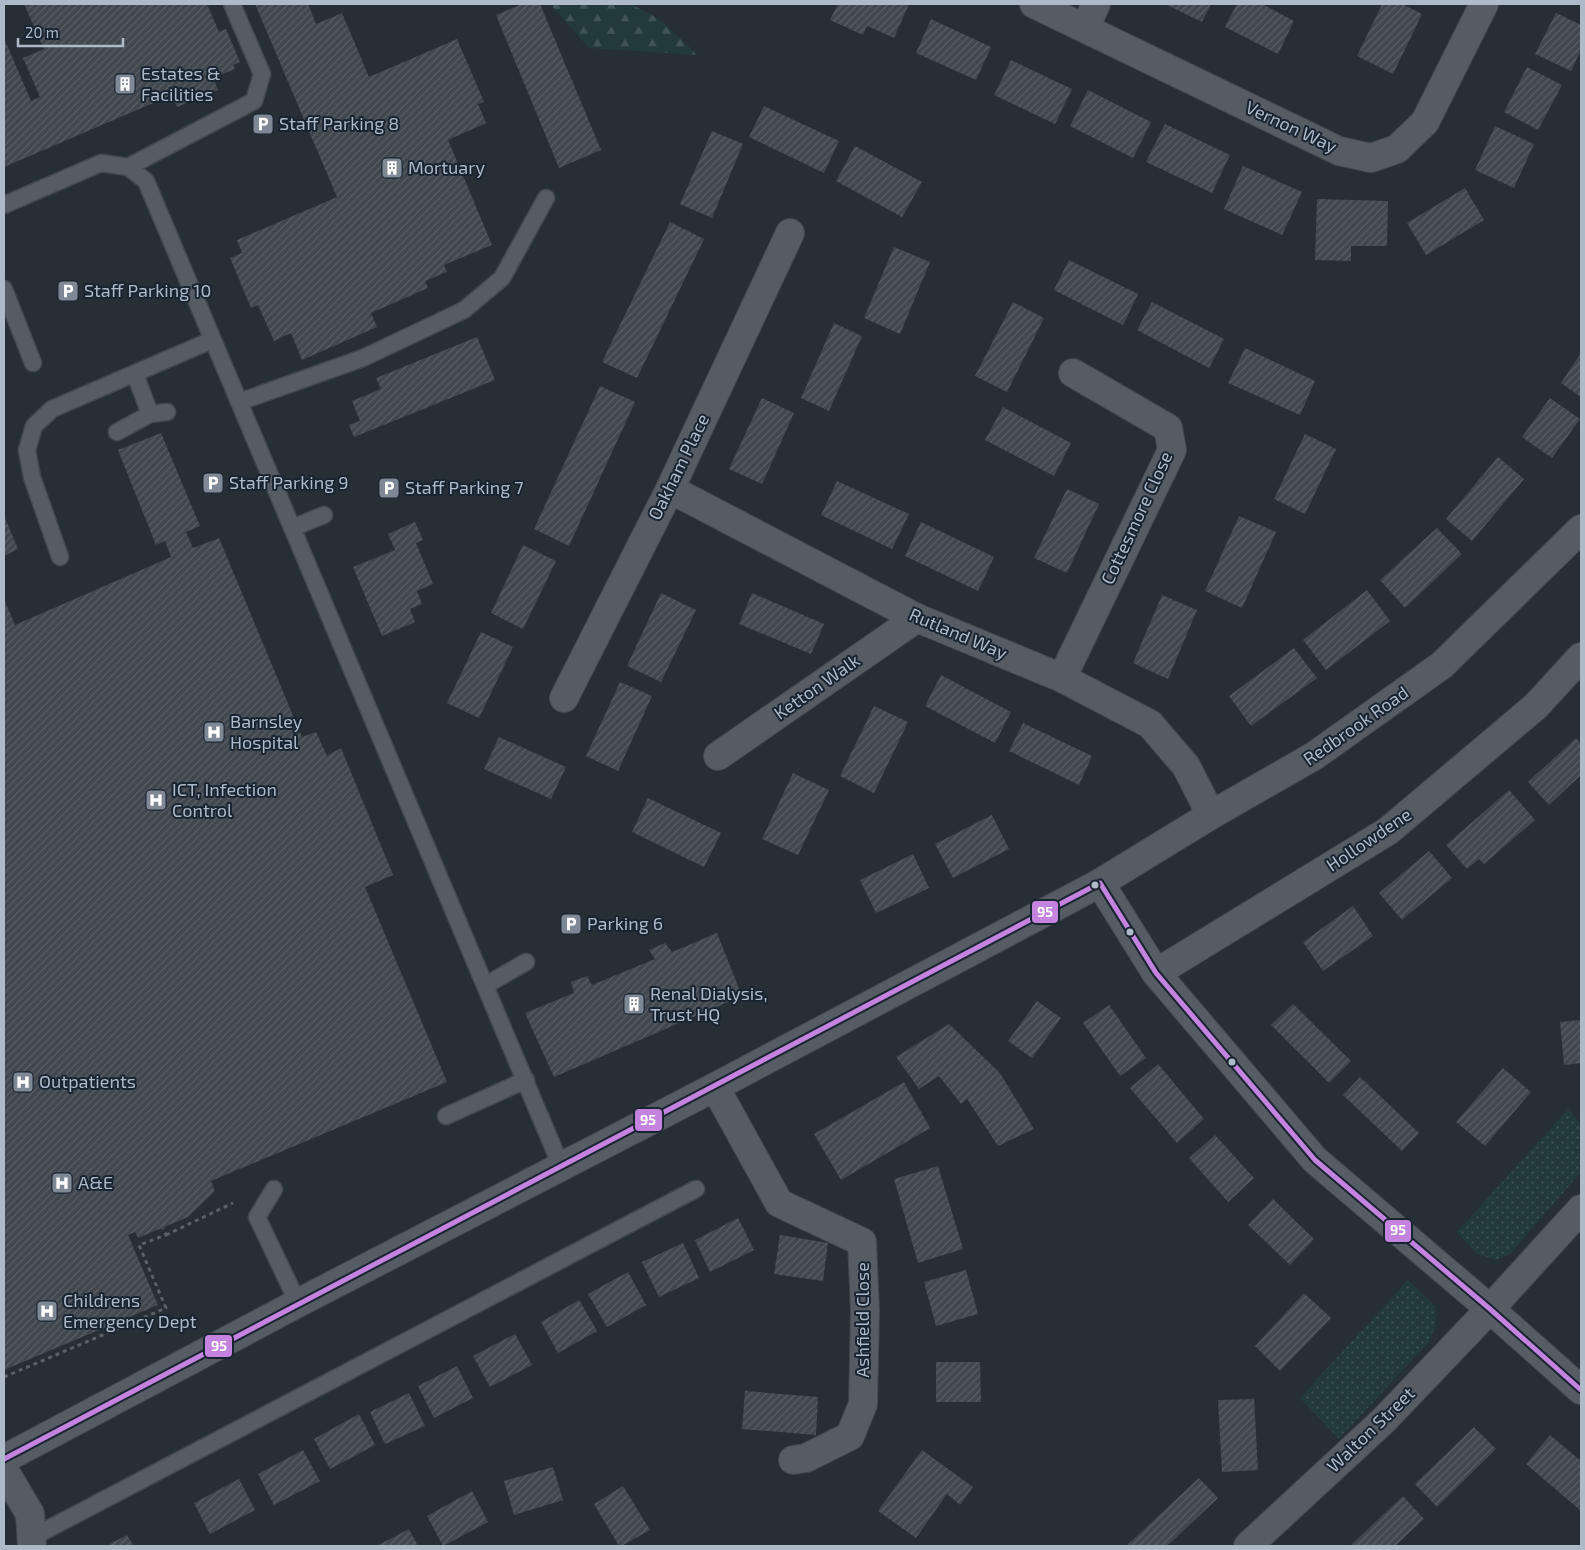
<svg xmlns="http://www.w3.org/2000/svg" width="1585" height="1550" font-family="'Exo 2',sans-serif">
<defs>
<pattern id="green-dots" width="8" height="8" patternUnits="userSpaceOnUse" patternTransform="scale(1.25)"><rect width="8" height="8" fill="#233a3c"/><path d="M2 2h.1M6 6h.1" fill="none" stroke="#405457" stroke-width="1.8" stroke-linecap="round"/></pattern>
<pattern id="forest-firs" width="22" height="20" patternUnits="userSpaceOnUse" patternTransform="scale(1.25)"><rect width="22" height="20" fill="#233a3c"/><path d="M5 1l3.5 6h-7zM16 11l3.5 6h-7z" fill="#405457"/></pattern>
<pattern id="building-hatch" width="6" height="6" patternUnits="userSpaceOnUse" patternTransform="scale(1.25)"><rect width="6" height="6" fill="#40474e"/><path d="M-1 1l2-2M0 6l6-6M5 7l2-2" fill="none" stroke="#595f66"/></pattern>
</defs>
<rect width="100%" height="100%" fill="#262e36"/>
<g fill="url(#green-dots)">
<polygon points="1568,1109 1581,1124 1581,1172 1510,1254 1496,1260 1477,1254 1457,1232"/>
<polygon points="1408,1280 1435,1306 1436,1323 1429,1342 1339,1439 1300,1398"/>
</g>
<polygon fill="url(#forest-firs)" points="550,4 631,4 659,19 698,55 589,48"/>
<g fill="url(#building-hatch)">
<polygon points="24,4 207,4 219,32 226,29 240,62 233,65 235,69 213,78 218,90 177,107 172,95 4,167 4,38 31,101 40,97 23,58 44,49"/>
<polygon points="255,4 308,4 316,24 342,13 369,77 457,39 484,102 478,104 486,123 448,140 492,245 444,265 447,272 425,281 428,288 371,313 377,327 302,360 291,333 274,341 258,305 251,308 230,258 242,253 237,240 337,197"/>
<polygon points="522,4 540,4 601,150 559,168 496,15"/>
<polygon points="838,4 909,4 894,38 867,26 863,35 830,20"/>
<polygon points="1165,4 1211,4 1202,22"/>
<polygon points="1237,4 1262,4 1294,21 1278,54 1225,27"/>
<polygon points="1382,4 1402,4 1422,14 1393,74 1357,56"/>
<polygon points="1556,13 1581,25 1581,50 1571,71 1535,54"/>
<polygon points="931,19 991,47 976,80 916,53"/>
<polygon points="1011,60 1072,89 1055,124 994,95"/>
<polygon points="1527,67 1562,85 1538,130 1504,112"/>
<polygon points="1088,90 1151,122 1133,158 1070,126"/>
<polygon points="764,106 839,141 824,173 749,137"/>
<polygon points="1165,124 1230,155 1212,193 1146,162"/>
<polygon points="1495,126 1534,144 1514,188 1475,170"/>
<polygon points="712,131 743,144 712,218 680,204"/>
<polygon points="855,146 922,182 902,217 836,181"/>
<polygon points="1243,166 1302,192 1282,235 1224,209"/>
<polygon points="1465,188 1484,220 1426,255 1407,223"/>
<polygon points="1317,199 1388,201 1387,246 1351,246 1351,261 1315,260"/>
<polygon points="670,222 704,239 637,378 602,362"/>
<polygon points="894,247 930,262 900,334 864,318"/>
<polygon points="1069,260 1138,294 1123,325 1054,290"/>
<polygon points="1013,302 1044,318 1007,392 975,376"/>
<polygon points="1152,302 1224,339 1209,368 1137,330"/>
<polygon points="834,323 862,336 829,411 801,398"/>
<polygon points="477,337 495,380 354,437 349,425 360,421 352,401 381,389 376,378"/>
<polygon points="1245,348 1315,381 1300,415 1228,383"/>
<polygon points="1581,353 1581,397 1561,383"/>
<polygon points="600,386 635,402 569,546 534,529"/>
<polygon points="762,398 794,413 762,484 729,469"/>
<polygon points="1550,398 1580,419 1552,458 1522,437"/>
<polygon points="1003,407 1071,443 1054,476 985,440"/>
<polygon points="161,433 200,526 186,532 193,548 219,538 302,737 316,732 327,756 341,748 393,875 365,887 447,1082 211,1181 215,1191 188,1217 138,1238 135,1232 128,1235 158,1305 4,1370 4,599 15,625 171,557 165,541 156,545 118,450"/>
<polygon points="1305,434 1336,449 1305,514 1274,499"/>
<polygon points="1498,457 1524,479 1472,541 1446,519"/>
<polygon points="837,481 909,514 892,549 821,515"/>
<polygon points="1067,489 1099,504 1067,573 1034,558"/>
<polygon points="4,516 18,549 4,556"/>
<polygon points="1239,516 1276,532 1242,608 1205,591"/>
<polygon points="415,522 423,540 416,543 433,584 417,591 422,604 410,609 415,622 382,636 353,567 395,550 388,534"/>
<polygon points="921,522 994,557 978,591 905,556"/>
<polygon points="1437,528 1462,554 1405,608 1380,580"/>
<polygon points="523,545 556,561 523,629 491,613"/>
<polygon points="1367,590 1390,621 1326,670 1303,640"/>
<polygon points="661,593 696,610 661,682 627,666"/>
<polygon points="752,593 824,624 811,654 739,624"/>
<polygon points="1162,595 1197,610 1168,679 1133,663"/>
<polygon points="481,632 513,647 479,718 447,703"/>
<polygon points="1294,648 1317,678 1251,726 1229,696"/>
<polygon points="941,675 1011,712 995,743 925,706"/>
<polygon points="620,682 652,696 618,771 586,756"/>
<polygon points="874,706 908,722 874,793 840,776"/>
<polygon points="1023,723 1092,756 1079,785 1009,751"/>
<polygon points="499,737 566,767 551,799 484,769"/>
<polygon points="1576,738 1581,744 1581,775 1549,805 1528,782"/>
<polygon points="793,773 829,790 798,855 762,839"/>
<polygon points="1509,790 1535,820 1484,864 1479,859 1467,869 1446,845"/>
<polygon points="648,798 721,833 704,867 632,832"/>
<polygon points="992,815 1009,849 953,878 935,844"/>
<polygon points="1429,851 1452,878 1402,920 1379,893"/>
<polygon points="913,854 929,888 876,913 860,880"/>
<polygon points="1353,906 1373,936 1323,971 1303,942"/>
<polygon points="717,933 742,996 554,1077 525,1013 574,993 571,982 587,976 592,985 655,959 649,950 665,943 672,952"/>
<polygon points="1037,1001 1061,1018 1032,1058 1008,1041"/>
<polygon points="1293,1004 1351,1061 1329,1083 1271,1025"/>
<polygon points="1109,1005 1146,1058 1120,1076 1083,1023"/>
<polygon points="1580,1020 1581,1063 1564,1065 1560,1022"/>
<polygon points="949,1024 1000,1073 1034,1129 998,1146 967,1099 961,1104 939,1076 919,1089 896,1057"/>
<polygon points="1158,1064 1204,1119 1177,1143 1130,1088"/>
<polygon points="1503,1068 1531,1092 1485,1146 1456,1122"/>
<polygon points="1360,1077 1419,1133 1402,1151 1343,1095"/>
<polygon points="904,1082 930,1128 841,1180 814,1134"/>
<polygon points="1215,1135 1254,1178 1228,1202 1189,1158"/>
<polygon points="938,1166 963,1249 918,1263 894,1179"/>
<polygon points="1273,1199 1314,1239 1290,1265 1248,1225"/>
<polygon points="738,1218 754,1250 710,1272 695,1240"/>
<polygon points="780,1235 828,1243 823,1281 774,1274"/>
<polygon points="683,1243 699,1278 659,1297 642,1262"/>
<polygon points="966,1270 978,1314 936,1326 924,1282"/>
<polygon points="628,1272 646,1305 607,1327 588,1294"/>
<polygon points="1304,1293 1331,1318 1280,1371 1255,1346"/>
<polygon points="579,1300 597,1331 558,1353 541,1322"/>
<polygon points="515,1334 532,1365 490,1387 473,1356"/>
<polygon points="936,1362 980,1362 981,1402 936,1402"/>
<polygon points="457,1366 473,1398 434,1418 418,1386"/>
<polygon points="745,1391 818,1397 816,1435 742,1429"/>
<polygon points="409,1393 425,1426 385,1444 370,1412"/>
<polygon points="1254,1399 1258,1470 1222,1472 1218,1400"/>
<polygon points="359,1414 375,1445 330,1469 314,1439"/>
<polygon points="1474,1427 1496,1449 1437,1507 1415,1484"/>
<polygon points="1550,1435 1581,1461 1581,1511 1526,1464"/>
<polygon points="303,1450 320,1481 274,1505 258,1474"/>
<polygon points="922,1450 973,1487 960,1505 947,1494 916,1538 878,1511"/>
<polygon points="553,1467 563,1500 514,1515 504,1481"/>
<polygon points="1199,1478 1218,1498 1167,1546 1126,1546"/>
<polygon points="239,1479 255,1510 210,1534 194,1503"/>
<polygon points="623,1486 650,1530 622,1546 619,1546 594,1504"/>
<polygon points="472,1491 488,1522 443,1546 427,1516"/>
<polygon points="1403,1496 1424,1519 1395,1546 1350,1546"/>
<polygon points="409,1529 418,1546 376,1546 386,1541"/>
<polygon points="127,1535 134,1546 106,1546"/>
</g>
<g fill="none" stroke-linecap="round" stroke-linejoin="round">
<g stroke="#43484e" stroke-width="19">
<g id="service">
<polyline points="128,167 254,101 262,74 232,4"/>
<polyline points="4,205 101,163 128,167 146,181 561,1166"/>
<polyline points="4,289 33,363"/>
<polyline points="135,374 150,414 167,412"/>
<polyline points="239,402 363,358 464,310 502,278 546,198"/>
<polyline points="117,432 150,414"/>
<polyline points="292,528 324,515"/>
<polyline points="60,557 32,477 27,450 34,426 52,409 212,340"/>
<polyline points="486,985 526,962"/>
<polyline points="446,1116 526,1080"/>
<polyline points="274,1189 257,1217 298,1303"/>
<polyline points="31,1538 696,1189"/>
</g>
</g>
<g stroke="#43484e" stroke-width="30">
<g id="minor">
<polyline points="1034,4 1339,151 1371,158 1397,149 1425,122 1484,4"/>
<polyline points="1085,28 1096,4"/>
<polyline points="670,489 917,618 1062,678 1150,724 1186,766 1211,815"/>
<polyline points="1062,678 1172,450 1168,428 1073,373"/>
<polyline points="564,698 670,489 790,233"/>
<polyline points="718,756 917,618"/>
<polyline points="1100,883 1156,973 1315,1160 1490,1309 1581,1390"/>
<polyline points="1156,973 1388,831 1536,706 1581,657"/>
<polyline points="715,1087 779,1203 862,1242 865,1310 863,1404 850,1436 806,1458 793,1460"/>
<polyline points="4,1470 30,1514 32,1546"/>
<polyline points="1248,1546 1384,1420 1490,1309 1581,1209"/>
</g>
</g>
<g stroke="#43484e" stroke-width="30">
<polyline id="tertiary" points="4,1459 298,1303 715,1087 1100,883 1211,815 1314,756 1442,665 1581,529"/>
</g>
<g stroke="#5a6167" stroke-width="3" stroke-dasharray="4 4" stroke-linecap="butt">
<polyline points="166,1235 233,1203"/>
<polyline points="4,1377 166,1308 139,1245 166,1235 163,1228"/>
</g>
<use href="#service" stroke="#565c64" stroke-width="16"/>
<use href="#minor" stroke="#565c64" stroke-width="28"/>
<use href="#tertiary" stroke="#565c64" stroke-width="28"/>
<g stroke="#192431" stroke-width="9">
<path id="bus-1" d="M4 1459C369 1266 735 1076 1100 883L1156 973 1315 1160 1490 1309 1581 1390"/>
</g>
<use href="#bus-1" stroke="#c483df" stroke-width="5"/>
</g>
<defs>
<g id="building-square" transform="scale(1.125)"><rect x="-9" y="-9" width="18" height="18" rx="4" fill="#7f8995" stroke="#192431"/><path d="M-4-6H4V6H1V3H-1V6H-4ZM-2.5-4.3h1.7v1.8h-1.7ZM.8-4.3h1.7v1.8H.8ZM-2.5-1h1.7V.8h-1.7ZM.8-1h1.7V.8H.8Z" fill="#fff"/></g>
<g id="parking-square" transform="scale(1.125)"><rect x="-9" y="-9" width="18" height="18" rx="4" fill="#7f8995" stroke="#192431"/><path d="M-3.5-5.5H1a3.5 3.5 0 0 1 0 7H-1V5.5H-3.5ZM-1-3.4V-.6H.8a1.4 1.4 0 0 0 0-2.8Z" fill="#fff"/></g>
<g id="hospital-square" transform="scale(1.125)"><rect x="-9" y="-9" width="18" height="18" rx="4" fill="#7f8995" stroke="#192431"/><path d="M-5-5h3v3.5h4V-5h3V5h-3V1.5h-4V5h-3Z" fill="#fff"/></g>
</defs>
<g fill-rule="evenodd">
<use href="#building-square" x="125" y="84"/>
<use href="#parking-square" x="263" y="124"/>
<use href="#building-square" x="392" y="168"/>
<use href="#parking-square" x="68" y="291"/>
<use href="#parking-square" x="213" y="483"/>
<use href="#parking-square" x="389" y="488"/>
<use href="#hospital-square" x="214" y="732"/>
<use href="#hospital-square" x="156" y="800"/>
<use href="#parking-square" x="571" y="924"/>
<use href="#building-square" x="634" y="1004"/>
<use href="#hospital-square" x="23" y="1082"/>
<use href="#hospital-square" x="62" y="1183"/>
<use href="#hospital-square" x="47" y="1311"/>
</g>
<g fill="#afbac8" stroke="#192431" stroke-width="2">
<circle cx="1095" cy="885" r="4.5"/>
<circle cx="1130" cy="932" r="4.5"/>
<circle cx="1232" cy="1062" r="4.5"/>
</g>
<g text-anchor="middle" stroke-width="4" stroke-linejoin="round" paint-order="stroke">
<g font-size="18" fill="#afbac8" stroke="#192431" text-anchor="start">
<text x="141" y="80">Estates &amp;<tspan x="141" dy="21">Facilities</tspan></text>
<text x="279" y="130">Staff Parking 8</text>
<text x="408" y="174">Mortuary</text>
<text x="84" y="297">Staff Parking 10</text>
<text x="229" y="489">Staff Parking 9</text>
<text x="405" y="494">Staff Parking 7</text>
<text x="230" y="728">Barnsley<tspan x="230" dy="21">Hospital</tspan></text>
<text x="172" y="796">ICT, Infection<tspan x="172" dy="21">Control</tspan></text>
<text x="587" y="930">Parking 6</text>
<text x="650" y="1000">Renal Dialysis,<tspan x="650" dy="21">Trust HQ</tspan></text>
<text x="39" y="1088">Outpatients</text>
<text x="78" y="1189">A&amp;E</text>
<text x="63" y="1307">Childrens<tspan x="63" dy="21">Emergency Dept</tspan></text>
</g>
<g font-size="18" fill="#afbac8" stroke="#192431">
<text transform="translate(1291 127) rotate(25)" y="6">Vernon Way</text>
<text transform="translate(679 467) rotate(-64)" y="6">Oakham Place</text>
<text transform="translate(1137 518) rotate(-65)" y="6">Cottesmore Close</text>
<text transform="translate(958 634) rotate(23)" y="6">Rutland Way</text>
<text transform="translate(817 687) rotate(-35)" y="6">Ketton Walk</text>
<text transform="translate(1356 726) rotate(-35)" y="6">Redbrook Road</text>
<text transform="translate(1369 840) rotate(-34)" y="6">Hollowdene</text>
<text transform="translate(863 1320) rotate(-90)" y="6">Ashfield Close</text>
<text transform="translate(1371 1430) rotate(-44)" y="6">Walton Street</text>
</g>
</g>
<g stroke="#192431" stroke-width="2">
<rect x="1031" y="900" width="28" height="24" rx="5" fill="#c483df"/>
<rect x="634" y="1108" width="29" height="24" rx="5" fill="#c483df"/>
<rect x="1384" y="1219" width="28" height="24" rx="5" fill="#c483df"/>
<rect x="204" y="1334" width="29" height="24" rx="5" fill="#c483df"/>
</g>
<g font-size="14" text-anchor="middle" font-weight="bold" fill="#fff">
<text x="1045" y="917">95</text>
<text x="648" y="1125">95</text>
<text x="1398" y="1235">95</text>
<text x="219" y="1351">95</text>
</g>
<rect width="1585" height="1550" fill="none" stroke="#afbac8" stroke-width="10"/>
<path d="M18 38v8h105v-8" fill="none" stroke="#afbac8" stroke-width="2.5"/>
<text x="25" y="38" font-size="15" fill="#afbac8" stroke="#192431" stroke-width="4" paint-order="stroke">20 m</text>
</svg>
